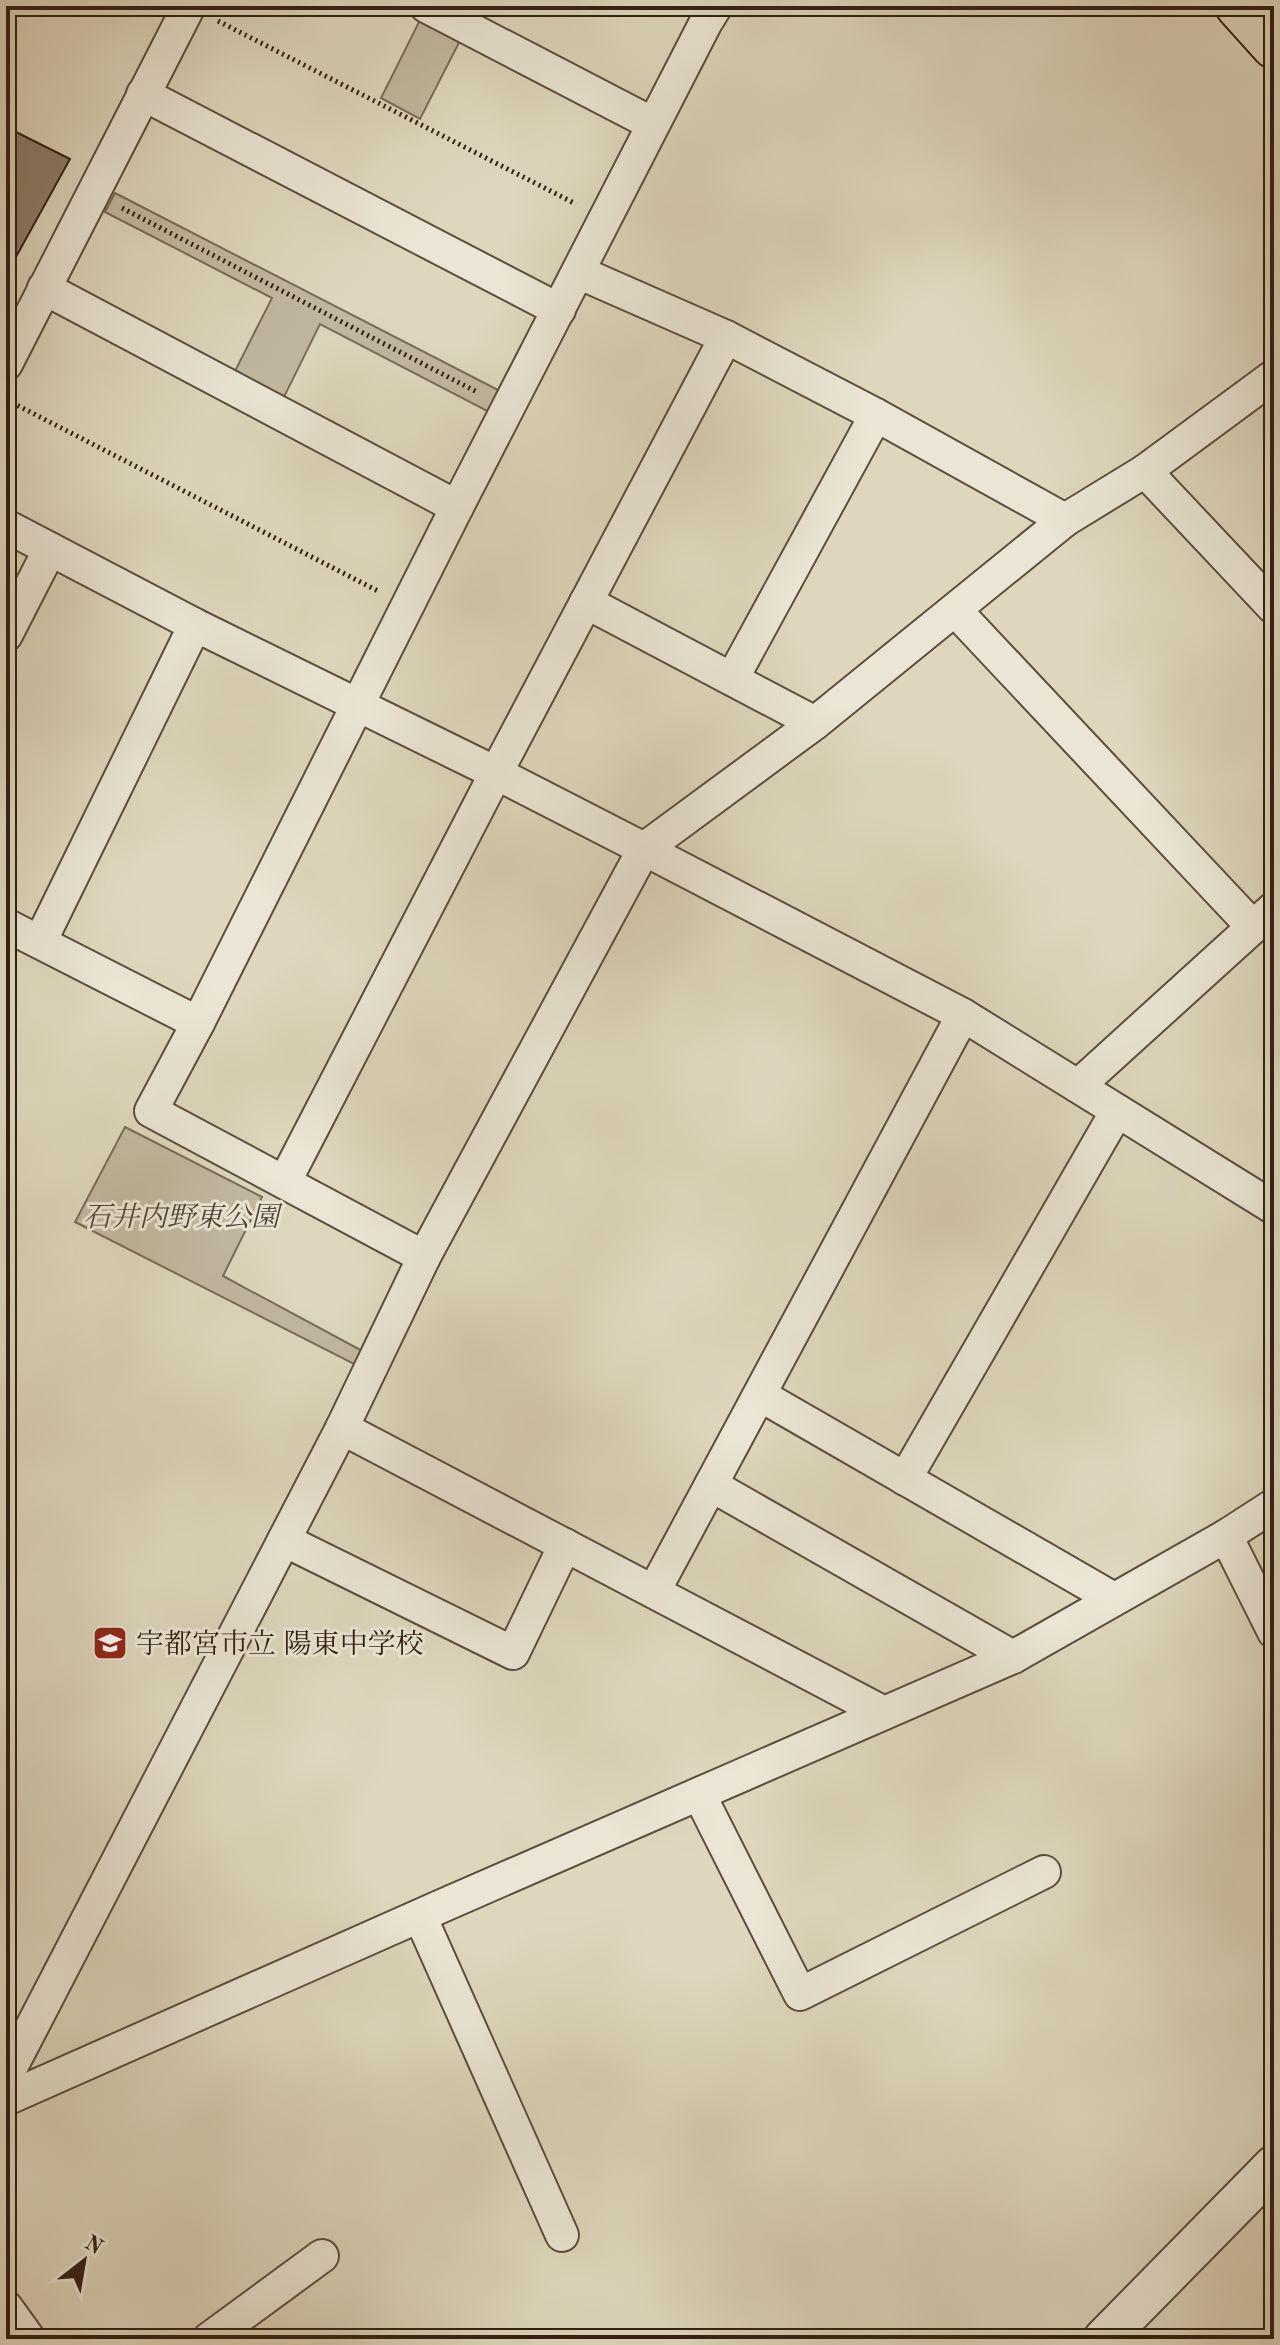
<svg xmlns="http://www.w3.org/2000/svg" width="1280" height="2345" font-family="'Old Standard TT','Noto Serif JP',serif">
<rect width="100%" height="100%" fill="#ded7bd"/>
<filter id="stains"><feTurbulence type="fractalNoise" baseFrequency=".0025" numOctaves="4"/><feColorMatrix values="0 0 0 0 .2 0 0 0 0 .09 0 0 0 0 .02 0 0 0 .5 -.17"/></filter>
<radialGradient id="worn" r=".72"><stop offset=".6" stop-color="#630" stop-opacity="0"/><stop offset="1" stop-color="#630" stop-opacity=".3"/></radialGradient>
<g fill="#c1b8a0" stroke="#796c59" stroke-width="2">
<polygon points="427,6 467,27 420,119 381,98"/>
<polygon points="115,193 500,391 489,412 320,324 283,399 234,373 272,298 105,212"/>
<polygon points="125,1127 262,1197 223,1276 366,1353 358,1366 75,1222"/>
</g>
<polygon fill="#8b7f6b" stroke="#311f12" stroke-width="2" points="6,127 70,159 6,275"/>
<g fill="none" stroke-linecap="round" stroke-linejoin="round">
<g stroke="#5c4d3d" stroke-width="36">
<g id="minor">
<polyline points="426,6 653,124"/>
<polyline points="143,94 559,310"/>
<polyline points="578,272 726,337 876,415 1065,520"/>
<polyline points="44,288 457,507"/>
<polyline points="6,364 189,6"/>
<polyline points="1274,376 1145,471 1274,608"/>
<polyline points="6,526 195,625 496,773 644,849 963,1015 1274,1208"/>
<polyline points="586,602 815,723"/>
<polyline points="955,610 1253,927"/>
<polyline points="6,635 50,549"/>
<polyline points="732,679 876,415"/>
<polyline points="6,925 198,1023"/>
<polyline points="40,942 195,625"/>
<polyline points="1078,1086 1274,908"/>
<polyline points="285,1181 496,773 726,337"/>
<polyline points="424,1257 151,1111 198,1023 457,507 706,22 716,6"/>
<polyline points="760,1395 1114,1599"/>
<polyline points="342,1428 884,1713"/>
<polyline points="905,1479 1117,1111"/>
<polyline points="711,1485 1013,1657"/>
<polyline points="1226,1536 1274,1632"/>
<polyline points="284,1540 513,1653 565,1545"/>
<polyline points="654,1591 963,1015"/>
<polyline points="699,1794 800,1994 1044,1872"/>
<polyline points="420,1916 562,2235"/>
<polyline points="6,2077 342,1428 424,1257 644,849 815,723 1065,520 1145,471"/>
<polyline points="6,2099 444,1905 1013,1657 1226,1536 1274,1505"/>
<polyline points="6,2307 29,2339"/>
<polyline points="209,2339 322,2256"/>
</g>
</g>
<g stroke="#5c4d3d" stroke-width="44">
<polyline id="tertiary" points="1104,2339 1274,2166"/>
</g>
<g stroke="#311f12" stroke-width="48">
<polyline id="trunk" points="1238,6 1274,46"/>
</g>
<g stroke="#311f12" stroke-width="5" stroke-dasharray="2 4" stroke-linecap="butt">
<polyline points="218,21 576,204"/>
<polyline points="122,208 479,393"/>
<polyline points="7,400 378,591"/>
</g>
<use href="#minor" stroke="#eae5d4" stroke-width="32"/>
<use href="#tertiary" stroke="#eae5d4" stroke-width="40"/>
<use href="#trunk" stroke="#ded7bd" stroke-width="44"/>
</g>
<defs>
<g id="school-square" transform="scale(1.8)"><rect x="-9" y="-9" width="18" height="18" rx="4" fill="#8f2418" stroke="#eae5d4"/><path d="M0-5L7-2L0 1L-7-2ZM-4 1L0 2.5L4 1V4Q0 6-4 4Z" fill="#fff"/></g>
</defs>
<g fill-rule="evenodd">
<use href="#school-square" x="110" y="1643"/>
</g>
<g text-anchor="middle" stroke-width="6" stroke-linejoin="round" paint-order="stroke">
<g font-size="28" font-style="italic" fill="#554536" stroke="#eae5d4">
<text x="181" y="1226">石井内野東公園</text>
</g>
<g font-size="28" fill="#311f12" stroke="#eae5d4" text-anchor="start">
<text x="136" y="1653">宇都宮市立 陽東中学校</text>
</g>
</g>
<rect width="1280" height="2345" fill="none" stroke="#ded7bd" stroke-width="32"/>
<rect x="8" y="8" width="1264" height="2329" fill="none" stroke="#311f12" stroke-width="4"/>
<rect x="16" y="16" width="1248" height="2313" fill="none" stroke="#311f12" stroke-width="2"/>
<g transform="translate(84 2261) rotate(31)" stroke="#eae5d4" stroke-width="6" paint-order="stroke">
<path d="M0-6L14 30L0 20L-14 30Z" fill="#311f12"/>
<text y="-12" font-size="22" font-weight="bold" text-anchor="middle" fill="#311f12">N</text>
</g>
<rect width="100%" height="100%" filter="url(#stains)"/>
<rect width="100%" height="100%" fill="url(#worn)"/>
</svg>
